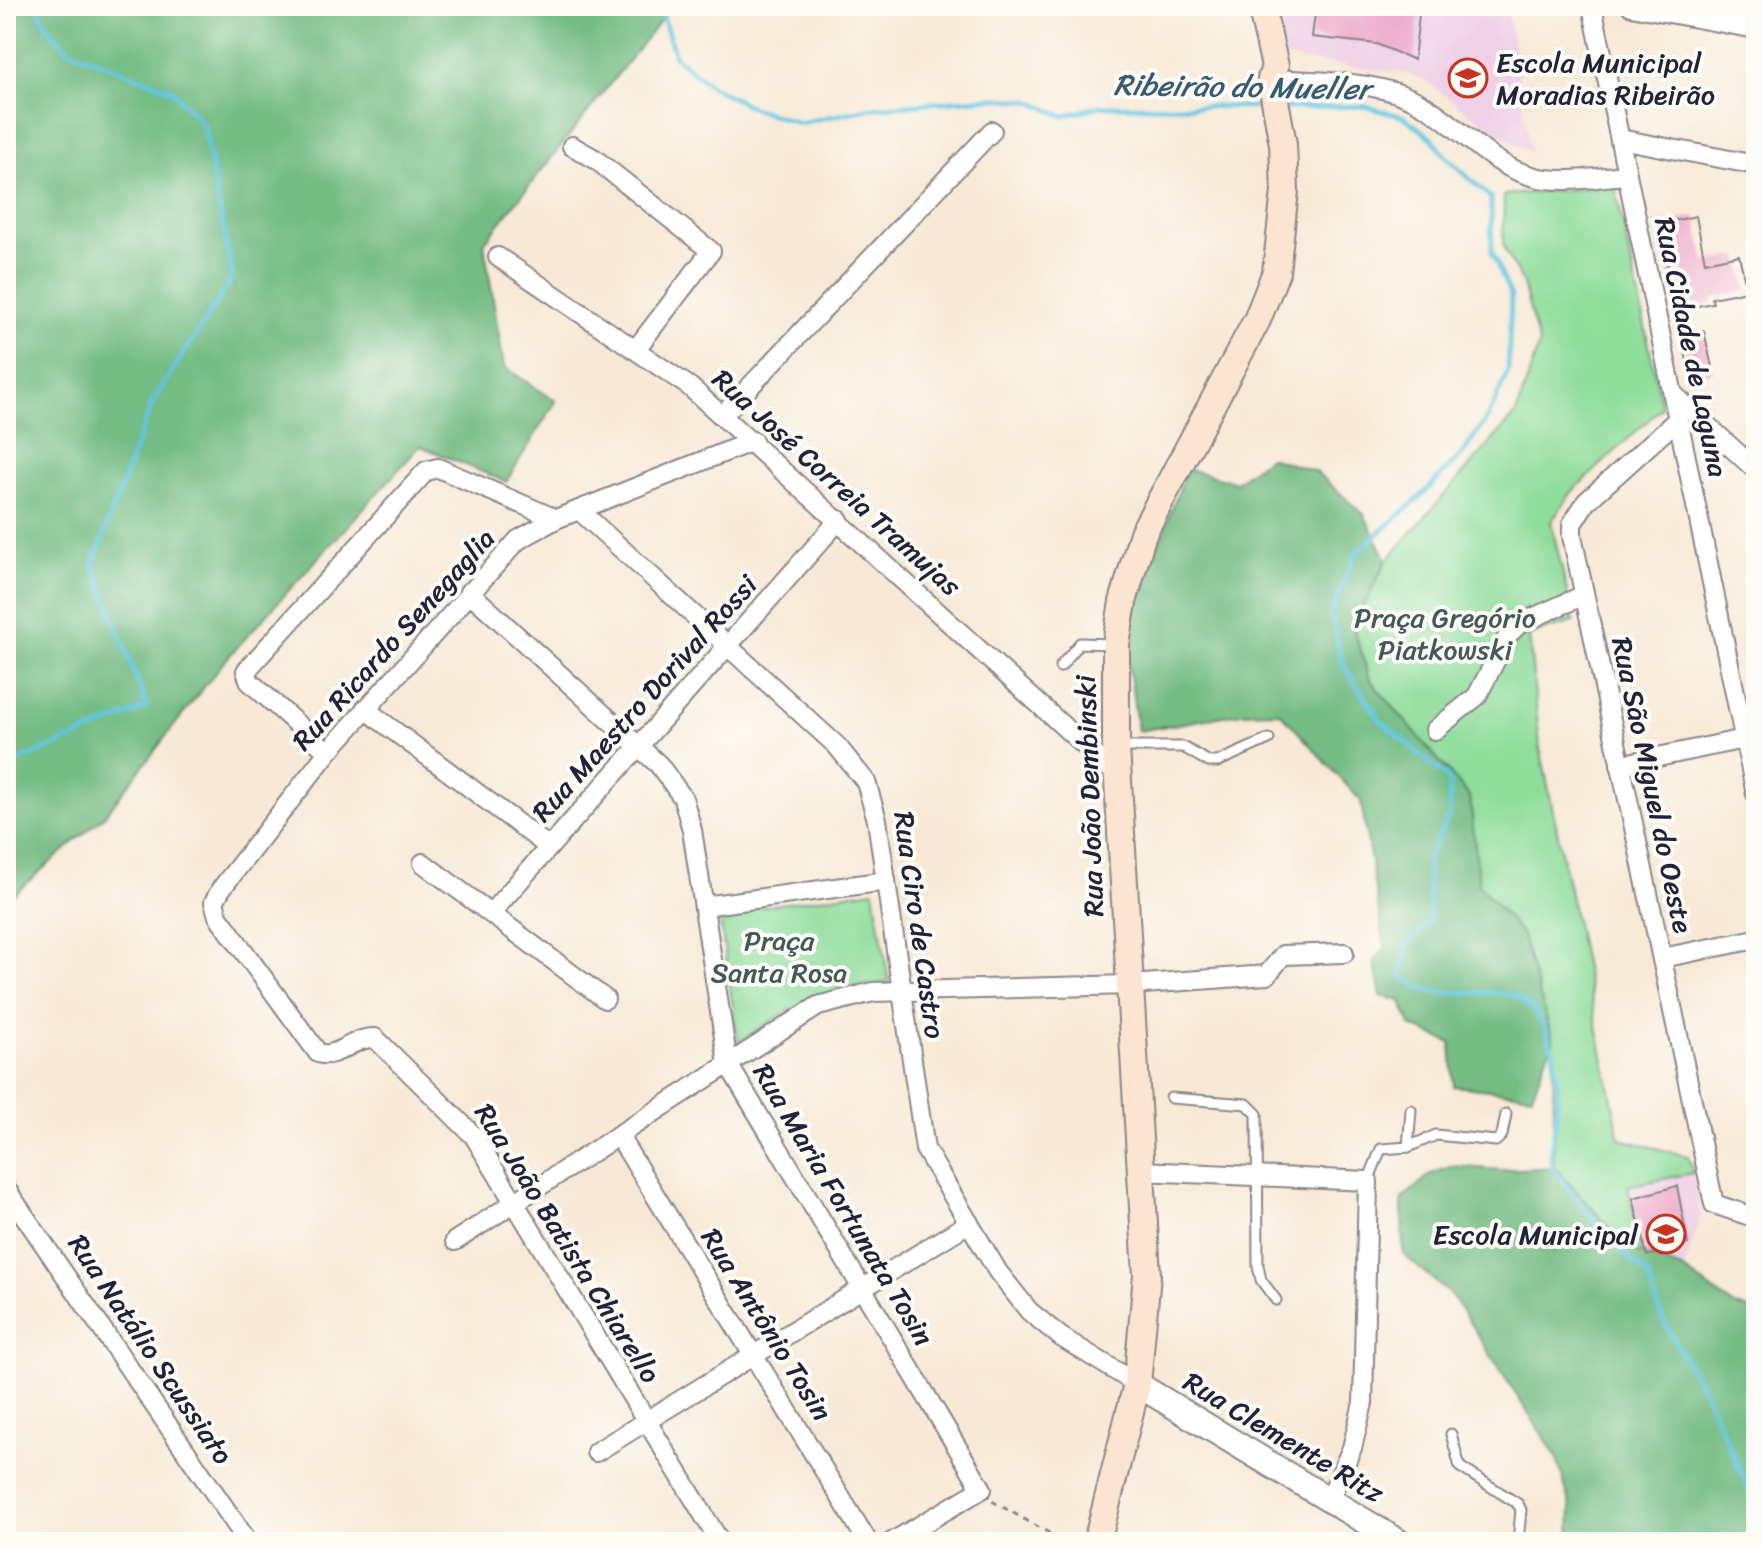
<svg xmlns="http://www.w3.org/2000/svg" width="1762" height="1548" font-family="Sriracha,sans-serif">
<rect width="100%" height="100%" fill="#fdfcf7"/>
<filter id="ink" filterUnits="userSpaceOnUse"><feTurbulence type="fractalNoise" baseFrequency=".0125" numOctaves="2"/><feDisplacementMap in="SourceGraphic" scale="16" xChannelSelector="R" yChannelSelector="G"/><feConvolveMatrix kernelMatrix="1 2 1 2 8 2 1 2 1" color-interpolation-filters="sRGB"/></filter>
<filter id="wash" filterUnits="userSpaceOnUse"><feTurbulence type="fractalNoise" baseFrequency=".006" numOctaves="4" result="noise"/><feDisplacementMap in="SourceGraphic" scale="32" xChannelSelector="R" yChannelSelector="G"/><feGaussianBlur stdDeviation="1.8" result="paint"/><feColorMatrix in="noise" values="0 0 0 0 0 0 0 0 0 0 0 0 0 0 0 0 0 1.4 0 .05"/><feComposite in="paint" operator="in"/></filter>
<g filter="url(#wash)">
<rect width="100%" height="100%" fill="#f7e9d5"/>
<g fill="#efd0e6">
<polygon points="1270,6 1507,6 1531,153 1497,133 1426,81 1407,74 1282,57"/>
<polygon points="1693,1173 1701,1215 1684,1270 1642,1254 1627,1186"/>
</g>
<g fill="#8fdd9b" stroke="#58806b" stroke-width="2">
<polygon points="1615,186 1662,407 1572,492 1551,522 1574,622 1529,635 1540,747 1620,1139 1688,1156 1693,1173 1628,1186 1642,1254 1629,1249 1554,1167 1553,1040 1521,933 1479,885 1470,797 1370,680 1353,626 1387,560 1516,414 1539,344 1523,284 1503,246 1504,195"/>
<path d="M874 890 889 983C822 986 794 1008 738 1042L719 913Z"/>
</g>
<g fill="#73bc83" stroke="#4a6f5f" stroke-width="2">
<polygon points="6,6 672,6 484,243 504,367 556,401 506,482 420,446 222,664 104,816 6,901"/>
<polygon points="1269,457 1316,472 1364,514 1387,560 1353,627 1370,680 1470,797 1479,885 1521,933 1553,1040 1532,1095 1454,1086 1451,1043 1411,1026 1401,1001 1381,996 1374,960 1385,949 1361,801 1280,712 1241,713 1138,731 1124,635 1187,469 1236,482"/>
<polygon points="1453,1166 1501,1170 1554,1167 1629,1249 1684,1270 1735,1306 1756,1310 1756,1542 1570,1542 1571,1506 1556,1456 1453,1297 1403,1254 1402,1199 1431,1174"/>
</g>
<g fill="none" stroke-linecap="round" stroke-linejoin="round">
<g stroke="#60c5de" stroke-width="5">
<polyline points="660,6 675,57 712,87 755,109 799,123 873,108 989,98 1029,101 1064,116 1100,106 1267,107"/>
<path d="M1285 108 1364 106 1404 117 1432 138 1446 157 1491 198 1492 253 1511 296 1508 372 1488 417 1463 453 1419 498 1356 553 1331 613 1343 665 1380 720 1449 779 1450 813 1427 861 1430 921 1407 945 1402 976C1408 980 1416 987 1423 989 1445 996 1475 991 1498 993 1554 997 1561 1075 1556 1119 1554 1136 1549 1151 1552 1168L1613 1243 1648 1275 1662 1319 1705 1393 1756 1506"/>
<polyline points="6,766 147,707 93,564 152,403 233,277 203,125 172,90 68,50 46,25 38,6"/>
</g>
</g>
<g id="blocks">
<g fill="#eeabca">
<polygon points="1316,6 1420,6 1414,60 1377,44 1312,37"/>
<polygon points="1696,216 1705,262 1739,255 1747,291 1712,298 1713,303 1677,310 1659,224"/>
<polygon points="1704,331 1713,372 1690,377 1682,336"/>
<polygon points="1677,1186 1688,1244 1647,1256 1633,1198"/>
</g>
</g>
</g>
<g filter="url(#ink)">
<use href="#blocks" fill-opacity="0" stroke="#8c8688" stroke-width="2"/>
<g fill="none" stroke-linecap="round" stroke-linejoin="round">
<g stroke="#8c8688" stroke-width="13">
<g id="service">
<polyline points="1060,667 1080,643 1112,644"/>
<polyline points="1120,747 1183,747 1209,762 1217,762 1269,739"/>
<polyline points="1171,1098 1247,1104 1257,1114 1258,1266 1261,1280 1276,1300"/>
<polyline points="1408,1147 1436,1135 1496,1141 1502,1135 1506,1114"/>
<polyline points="1368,1181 1381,1149 1408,1147 1411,1110"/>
<polyline points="1451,1434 1460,1467 1518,1504 1521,1510 1518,1542"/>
</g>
</g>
<g stroke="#8c8688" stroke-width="22">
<g id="minor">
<polyline points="1592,6 1756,794"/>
<polyline points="1631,6 1756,29"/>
<path d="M1271 79C1315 82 1364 80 1405 96 1453 115 1484 165 1535 177 1563 184 1598 177 1627 175"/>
<polyline points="1620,139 1756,165"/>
<polyline points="572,146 595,159 711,251 636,349"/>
<polyline points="498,257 690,387 1118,776"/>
<polyline points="1673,394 1756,470"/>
<polyline points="723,415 992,131"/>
<polyline points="1678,419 1586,502 1572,524 1572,536 1714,1204 1756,1218"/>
<polyline points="579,510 837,746 866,782 877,820 925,1149 998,1272 1029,1311 1061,1337 1137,1384"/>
<polyline points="469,592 659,765 683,798 692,830 728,1064 982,1489 892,1542"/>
<polyline points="365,709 549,847"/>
<polyline points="1435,730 1477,696 1509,634 1519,624 1584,595"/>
<polyline points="328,752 250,682 246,671 426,471 438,468 556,519"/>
<polyline points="1620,765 1744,739"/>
<polyline points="423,863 605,999"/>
<polyline points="704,906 886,881"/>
<polyline points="491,913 839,520"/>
<polyline points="1662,958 1756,939"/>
<polyline points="618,1135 868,1542"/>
<polyline points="1141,1171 1368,1181 1363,1403 1352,1448 1329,1500"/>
<polyline points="6,1189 248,1542"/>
<polyline points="455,1241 818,1006 873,992 1130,985 1267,975 1283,955 1344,953"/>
<polyline points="596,1452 969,1223"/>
<path d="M720 1542 474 1136 375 1038C354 1036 337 1060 318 1053L218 916 214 902 221 889 328 752 518 540 556 519 753 441"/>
</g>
</g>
<g stroke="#8c8688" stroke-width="28">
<polyline id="tertiary" points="1137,1384 1399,1542"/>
</g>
<g stroke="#8c8688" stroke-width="30">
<polyline id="secondary" points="1097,1542 1137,1384 1147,1275 1116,747 1116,644 1123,602 1143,533 1257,320 1276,272 1285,191 1283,144 1271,79 1275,66 1261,6"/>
</g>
<polyline stroke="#8c8688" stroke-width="3" stroke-dasharray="6 6" stroke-linecap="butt" points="992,1501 1065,1542"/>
<use href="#service" stroke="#fff" stroke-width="9"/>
<use href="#minor" stroke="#fff" stroke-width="18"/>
<use href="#tertiary" stroke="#fff" stroke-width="24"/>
<use href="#secondary" stroke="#fce5d0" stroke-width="26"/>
</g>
</g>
<defs>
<g id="school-ring" transform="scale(2)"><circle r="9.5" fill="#fdfcf7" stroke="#c8321e" stroke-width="1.5"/><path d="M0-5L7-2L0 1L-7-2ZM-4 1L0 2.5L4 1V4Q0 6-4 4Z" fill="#c8321e"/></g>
</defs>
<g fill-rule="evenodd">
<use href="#school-ring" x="1468" y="78"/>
<use href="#school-ring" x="1666" y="1234"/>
</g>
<g text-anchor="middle" stroke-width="8" stroke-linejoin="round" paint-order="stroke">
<g font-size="28" fill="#22223b" stroke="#fdfcf7" text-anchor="start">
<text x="1496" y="72">Escola Municipal<tspan x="1496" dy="32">Moradias Ribeirão</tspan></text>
<text x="1638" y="1244" text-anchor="end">Escola Municipal</text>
</g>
<g font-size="28" fill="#22223b" stroke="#fdfcf7">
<text transform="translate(1692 347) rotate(78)" y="10">Rua Cidade de Laguna</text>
<text transform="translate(837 482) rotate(42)" y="10">Rua José Correia Tramujas</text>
<text transform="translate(393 639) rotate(-48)" y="10">Rua Ricardo Senegaglia</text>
<text transform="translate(644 698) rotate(-48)" y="10">Rua Maestro Dorival Rossi</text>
<text transform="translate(1653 785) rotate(78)" y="10">Rua São Miguel do Oeste</text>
<text transform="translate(1089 796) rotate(-92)" y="10">Rua João Dembinski</text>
<text transform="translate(920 925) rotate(82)" y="10">Rua Ciro de Castro</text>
<text transform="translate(844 1204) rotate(59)" y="10">Rua Maria Fortunata Tosin</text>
<text transform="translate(568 1243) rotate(58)" y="10">Rua João Batista Chiarello</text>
<text transform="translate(767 1324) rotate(58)" y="10">Rua Antônio Tosin</text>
<text transform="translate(151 1349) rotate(56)" y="10">Rua Natálio Scussiato</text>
<text transform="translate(1284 1437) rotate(31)" y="10">Rua Clemente Ritz</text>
</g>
<g font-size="28" fill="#435a58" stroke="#fdfcf7">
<text x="1445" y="627">Praça Gregório<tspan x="1445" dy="32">Piatkowski</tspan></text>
<text x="779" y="950">Praça<tspan x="779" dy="32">Santa Rosa</tspan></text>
</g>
<g font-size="30" font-style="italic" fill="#385b74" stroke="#fdfcf7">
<text transform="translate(1242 87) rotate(1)" y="10">Ribeirão do Mueller</text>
</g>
</g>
<rect width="1762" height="1548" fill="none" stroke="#fdfcf7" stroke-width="32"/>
</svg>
